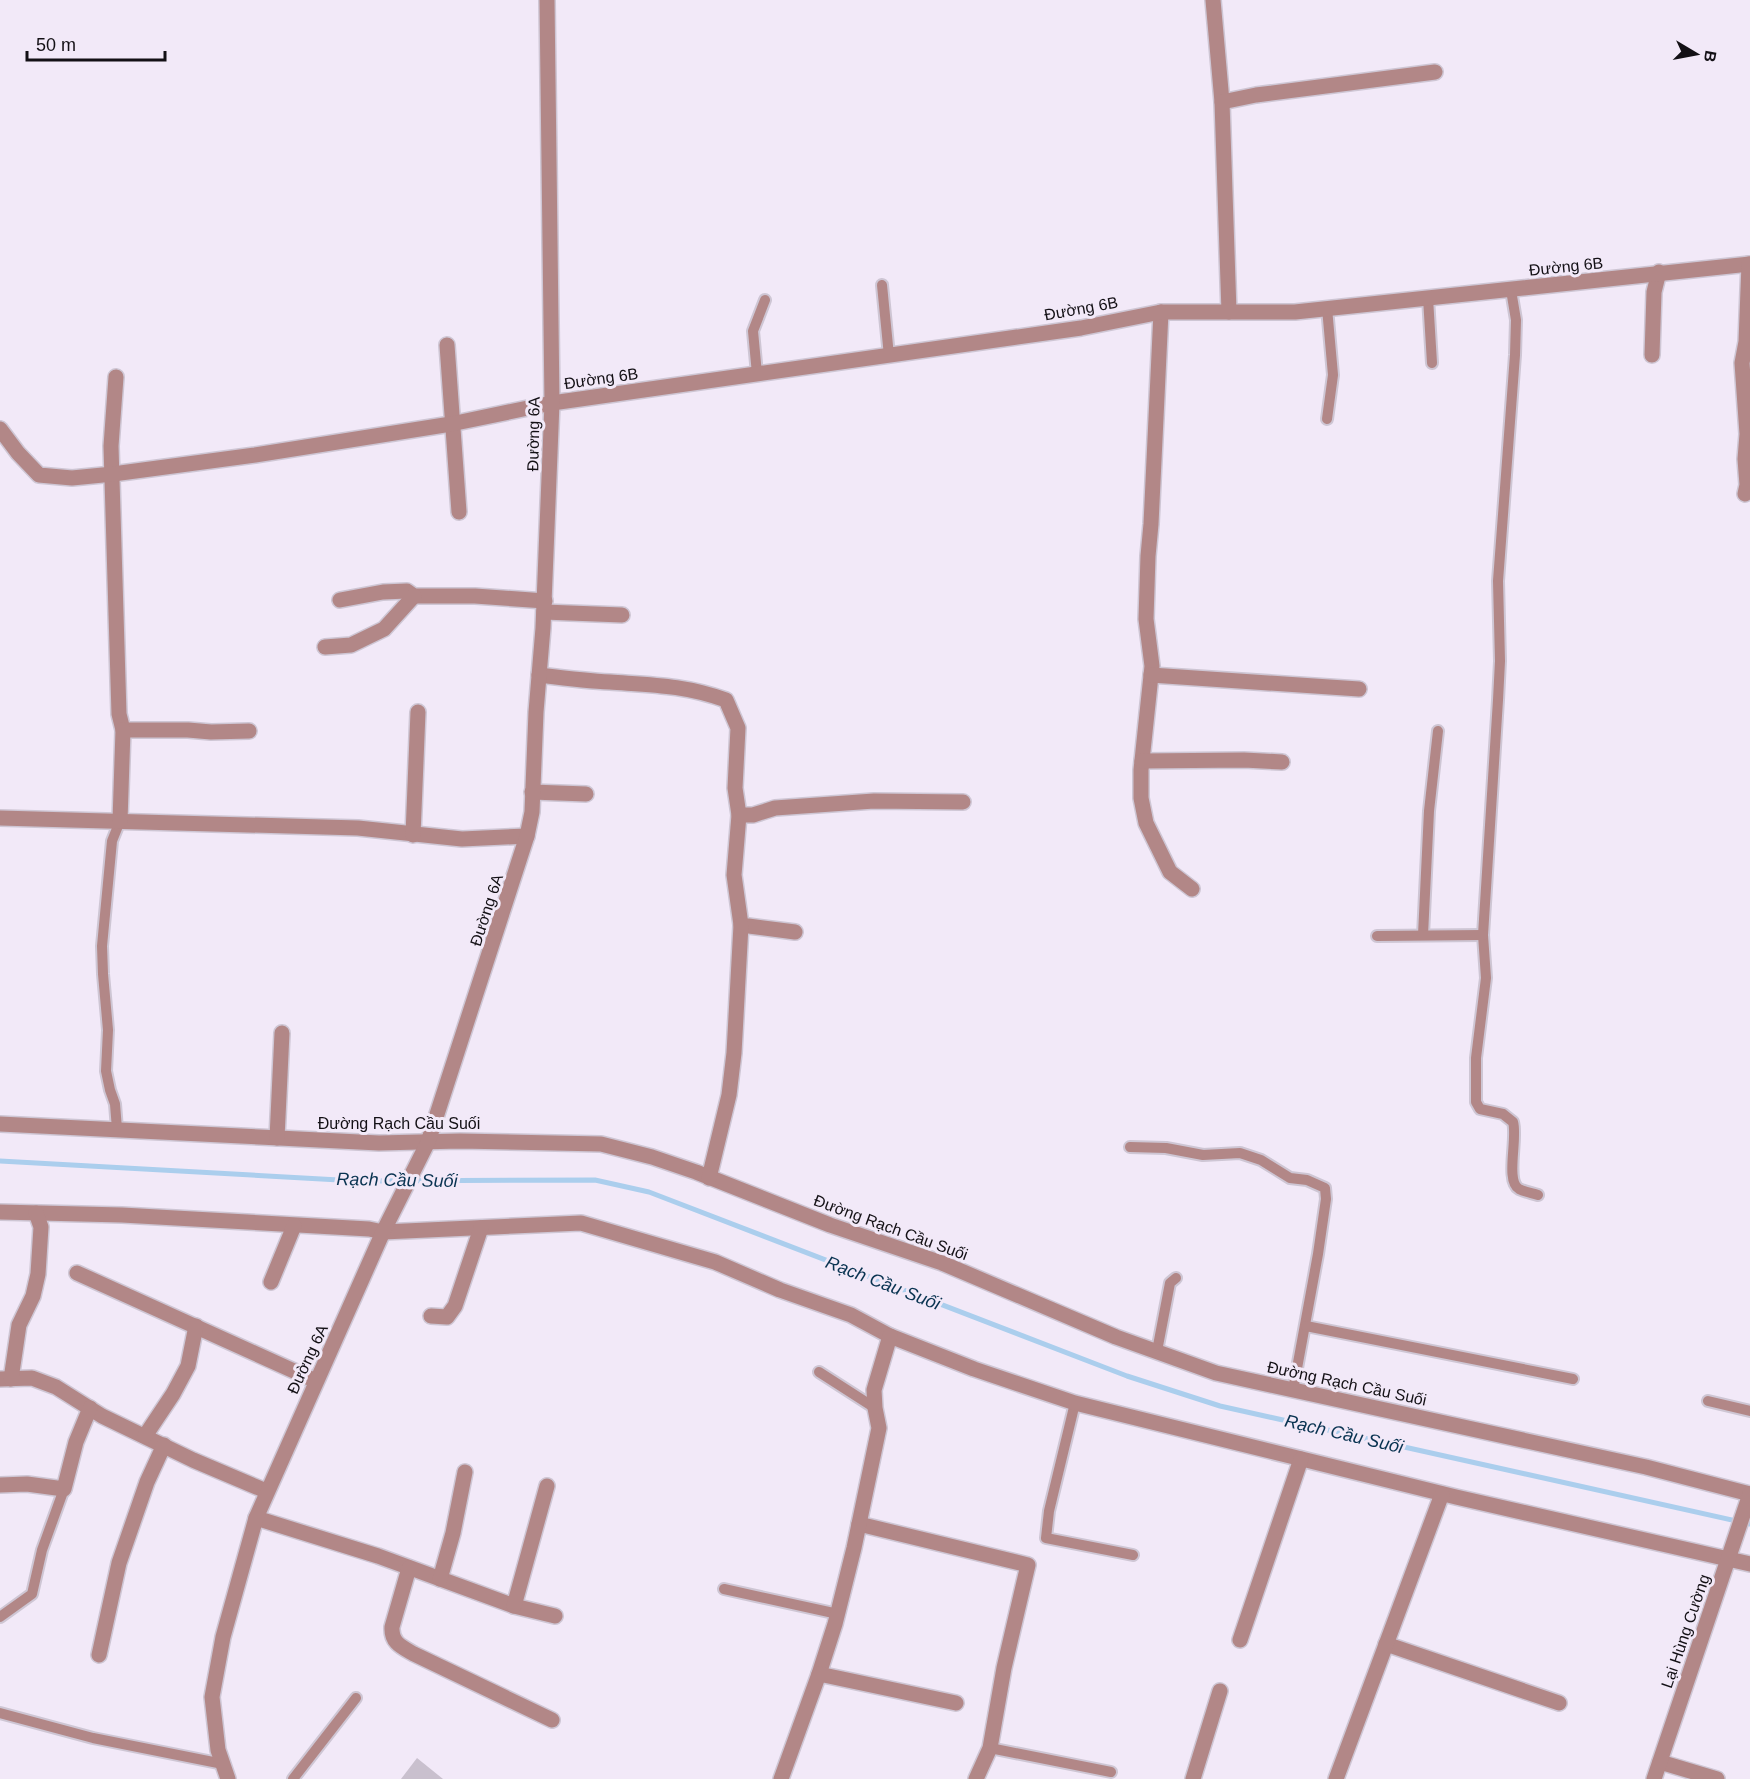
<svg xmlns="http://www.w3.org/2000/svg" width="1750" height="1779" font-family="Helvetica,sans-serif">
<rect width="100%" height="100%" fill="#f2e9f8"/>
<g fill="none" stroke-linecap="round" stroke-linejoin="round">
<polyline stroke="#abceed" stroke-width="5" points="0,1161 357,1181 595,1180 649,1192 1127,1376 1220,1406 1750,1524"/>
</g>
<polygon fill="#c9c0ce" points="417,1758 443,1779 401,1779"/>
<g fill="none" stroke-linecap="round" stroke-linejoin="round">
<g stroke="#cec6d4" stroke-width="14">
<g id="service">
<polyline points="882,285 889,356"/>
<path d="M1511 290 1516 320 1515 355 1498 581 1500 661 1498 700 1483 935 1486 978 1476 1058V1102L1480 1109 1503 1114 1513 1122C1518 1138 1505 1181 1519 1189 1525 1192 1532 1193 1538 1195"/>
<polyline points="1428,298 1432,363"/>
<polyline points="1327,308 1333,375 1327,419"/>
<polyline points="757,374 753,331 765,300"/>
<polyline points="1423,935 1429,811 1438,731"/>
<polyline points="1377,936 1483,935"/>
<polyline points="117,1129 115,1104 110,1090 106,1071 108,1030 103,974 102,946 112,841 120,821"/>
<polyline points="1130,1147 1166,1148 1203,1155 1240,1153 1261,1160 1290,1178 1307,1180 1325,1188 1326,1199 1318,1254 1293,1390"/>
<polyline points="1306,1326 1573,1379"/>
<polyline points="1157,1351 1170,1283 1176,1278"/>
<polyline points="819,1372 875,1408"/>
<polyline points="1708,1401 1750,1411"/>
<polyline points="1075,1403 1049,1511 1046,1538 1133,1555"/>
<polyline points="724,1589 838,1614"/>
<polyline points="0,1617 32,1594 42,1550 64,1489"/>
<polyline points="0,1713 93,1738 223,1764"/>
<polyline points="990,1748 1111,1772"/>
<polyline points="293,1779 356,1698"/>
</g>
</g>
<g stroke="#cec6d4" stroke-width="18">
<g id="minor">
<polyline points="1213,0 1222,102"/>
<polyline points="1161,312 1151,524 1148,556 1146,619 1152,666 1141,770 1141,798 1146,823 1170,872 1192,889"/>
<polyline points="1229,312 1222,102 1256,95 1435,72"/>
<polyline points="447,345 459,512"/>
<polyline points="1652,355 1654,292 1659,272"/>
<polyline points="116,377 111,446 119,714 123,730 188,730 211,732 249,731"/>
<polyline points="0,429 18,453 39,475 72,478 113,474 255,455 451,424 552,403 1081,328 1161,312 1295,312 1750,264"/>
<polyline points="1745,494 1747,485 1745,459 1747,434 1742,363 1746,342 1749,264"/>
<polyline points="340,600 383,592 407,591 414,596 475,596 545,601"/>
<polyline points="544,612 622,615"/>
<polyline points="325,647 351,645 384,629 414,596"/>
<path d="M539 675C563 678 586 681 610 682 652 685 685 685 726 700L738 728 735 788 739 815 734 875 741 925 795 932"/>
<polyline points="1151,675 1359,689"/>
<polyline points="1142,761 1244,760 1282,762"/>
<polyline points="532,792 586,794"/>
<polyline points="739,815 753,815 775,808 874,801 963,802"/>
<polyline points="0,818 358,828 462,839 527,836"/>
<polyline points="120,821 123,730"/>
<polyline points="413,835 418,712"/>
<polyline points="0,1124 379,1143 460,1141 601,1144 652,1157 696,1172 830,1225 942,1263 1116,1337 1216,1373 1646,1467 1750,1494"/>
<polyline points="277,1138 282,1033"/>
<polyline points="709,1178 729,1095 734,1053 741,925"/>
<polyline points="0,1212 122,1215 369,1229 383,1232 581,1223 715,1262 780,1290 851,1315 890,1336 974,1369 1075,1403 1456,1497 1750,1564"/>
<polyline points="77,1273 316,1381"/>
<polyline points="271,1282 294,1226"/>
<polyline points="431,1316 447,1317 455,1306 481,1228"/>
<polyline points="0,1379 32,1378 56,1387 102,1416 193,1460 266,1491"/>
<polyline points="11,1379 19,1325 33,1296 38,1274 41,1227 36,1213"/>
<polyline points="145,1436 173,1394 188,1366 196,1326"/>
<polyline points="0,1485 27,1484 64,1489 76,1442 90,1408"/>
<polyline points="256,1518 378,1556 514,1606 555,1616"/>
<polyline points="859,1524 1028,1565 1004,1668 990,1748 976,1779"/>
<path d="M409 1568 392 1627C391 1643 402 1647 414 1654L552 1720"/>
<polyline points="440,1579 453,1533 465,1472"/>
<polyline points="514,1606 547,1486"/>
<polyline points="1240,1640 1301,1459"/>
<polyline points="1386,1644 1559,1703"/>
<polyline points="99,1655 119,1563 147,1482 164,1445"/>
<polyline points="819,1674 835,1624 854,1548 879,1428 875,1408 874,1390 890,1336"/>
<polyline points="1660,1762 1717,1779"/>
<polyline points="781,1779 819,1674 956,1703"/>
<polyline points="1193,1779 1220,1691"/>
<polyline points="1336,1779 1442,1494"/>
</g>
</g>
<g stroke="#cec6d4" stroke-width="18">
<g id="tertiary">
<polyline points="228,1779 218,1750 212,1697 223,1637 256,1518 383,1232 428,1142 527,836 532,812 536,712 543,628 552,403 547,0"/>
<polyline points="1654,1779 1750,1494"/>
</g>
</g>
<use href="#service" stroke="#b28787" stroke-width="10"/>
<use href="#minor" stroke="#b28787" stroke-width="15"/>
<use href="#tertiary" stroke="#b28787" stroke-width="15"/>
</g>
<g text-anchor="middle" stroke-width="6" stroke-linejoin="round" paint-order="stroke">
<g font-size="16" fill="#131015" stroke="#f2e9f8">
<text transform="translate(1566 266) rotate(-6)" y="6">Đường 6B</text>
<text transform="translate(1081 308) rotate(-10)" y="6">Đường 6B</text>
<text transform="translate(601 378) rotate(-8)" y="6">Đường 6B</text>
<text transform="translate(533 434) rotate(-89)" y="6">Đường 6A</text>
<text transform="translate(486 910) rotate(-72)" y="6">Đường 6A</text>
<text x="399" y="1129">Đường Rạch Cầu Suối</text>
<text transform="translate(891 1227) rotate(20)" y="6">Đường Rạch Cầu Suối</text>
<text transform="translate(307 1359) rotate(-65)" y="6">Đường 6A</text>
<text transform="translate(1347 1383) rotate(12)" y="6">Đường Rạch Cầu Suối</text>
<text transform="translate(1685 1631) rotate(-71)" y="6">Lại Hùng Cường</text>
</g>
<g font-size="18" font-style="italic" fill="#093351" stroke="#f2e9f8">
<text transform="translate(397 1180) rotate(1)" y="6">Rạch Cầu Suối</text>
<text transform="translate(883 1283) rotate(21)" y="6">Rạch Cầu Suối</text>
<text transform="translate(1344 1434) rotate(13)" y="6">Rạch Cầu Suối</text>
</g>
</g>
<g transform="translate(1696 54) rotate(100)" stroke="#f2e9f8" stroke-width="4.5" paint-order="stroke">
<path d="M0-4.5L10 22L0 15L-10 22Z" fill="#131015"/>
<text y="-9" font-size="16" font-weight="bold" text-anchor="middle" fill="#131015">B</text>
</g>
<path d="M27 51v9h138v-9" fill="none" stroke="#131015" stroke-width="3"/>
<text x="36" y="51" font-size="18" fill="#131015" stroke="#f2e9f8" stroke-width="4.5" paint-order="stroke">50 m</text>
</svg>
